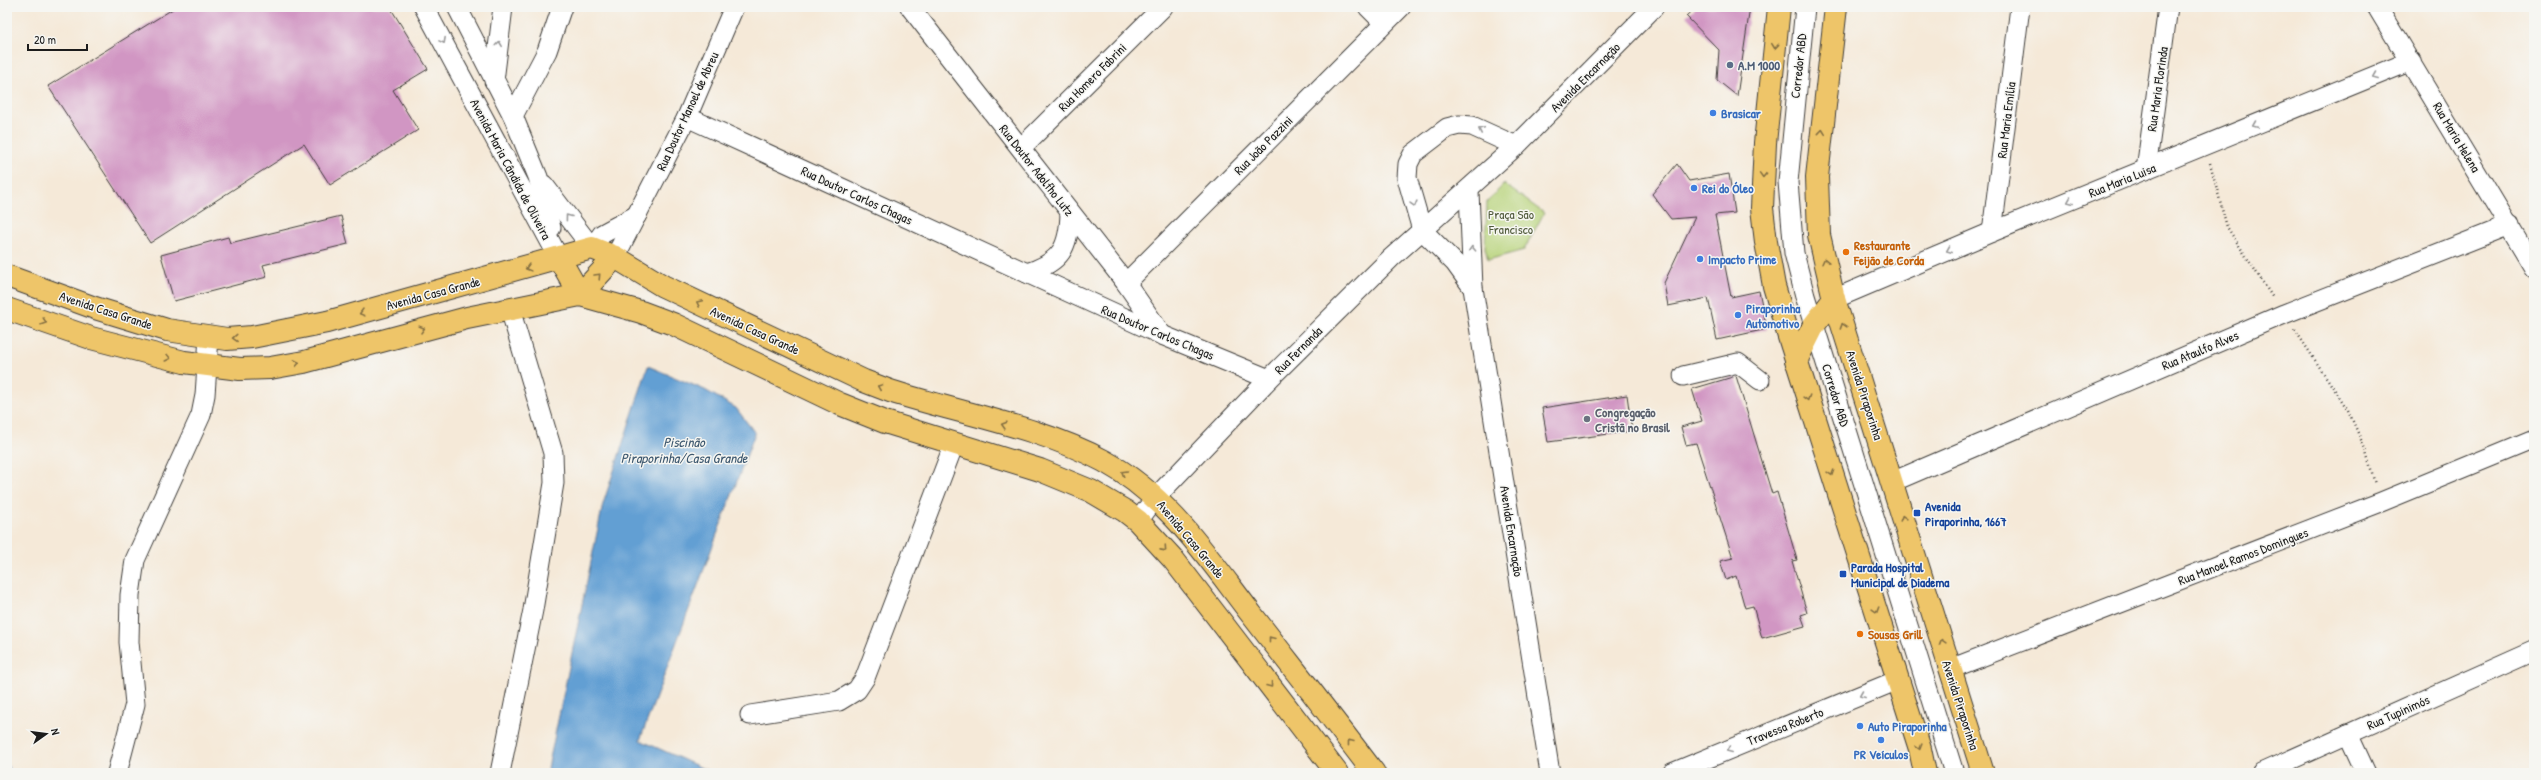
<svg xmlns="http://www.w3.org/2000/svg" width="2541" height="780" font-family="'Patrick Hand',sans-serif">
<rect width="100%" height="100%" fill="#f6f6f2"/>
<filter id="ink" filterUnits="userSpaceOnUse"><feTurbulence type="fractalNoise" baseFrequency=".025" numOctaves="2"/><feDisplacementMap in="SourceGraphic" scale="8" xChannelSelector="R" yChannelSelector="G"/><feConvolveMatrix kernelMatrix="1 2 1 2 8 2 1 2 1" color-interpolation-filters="sRGB"/></filter>
<filter id="wash" filterUnits="userSpaceOnUse"><feTurbulence type="fractalNoise" baseFrequency=".012" numOctaves="4" result="noise"/><feDisplacementMap in="SourceGraphic" scale="16" xChannelSelector="R" yChannelSelector="G"/><feGaussianBlur stdDeviation="0.9" result="paint"/><feColorMatrix in="noise" values="0 0 0 0 0 0 0 0 0 0 0 0 0 0 0 0 0 1.4 0 .05"/><feComposite in="paint" operator="in"/></filter>
<g filter="url(#wash)">
<rect width="100%" height="100%" fill="#f5e9d8"/>
<polygon fill="#b7d379" stroke="#6a784a" points="1504,184 1544,213 1524,250 1488,260 1485,248 1487,202"/>
<polygon fill="#629fd3" stroke="#3f5e78" points="648,366 705,390 736,408 755,433 640,740 713,773 547,773 603,504"/>
<g fill="none" stroke-linecap="round" stroke-linejoin="round">
<polyline stroke="#629fd3" stroke-width="6" points="7,769 9,773"/>
</g>
<g id="blocks">
<g fill="#d196c3">
<polygon points="176,7 390,7 428,69 393,90 418,130 330,185 304,144 150,243 48,86"/>
<polygon points="1696,7 1750,7 1737,96 1717,80 1719,50 1686,16"/>
<polygon points="1677,164 1689,181 1729,174 1735,213 1715,215 1731,297 1759,291 1767,329 1717,340 1708,298 1668,306 1664,283 1695,217 1671,219 1652,194"/>
<polygon points="341,216 348,244 263,265 267,277 174,301 161,255 228,237 230,243"/>
<polygon points="1736,376 1772,494 1777,492 1797,560 1792,561 1807,613 1801,615 1805,626 1762,638 1753,606 1745,608 1736,576 1726,580 1720,561 1733,558 1696,443 1686,445 1681,427 1702,421 1692,389"/>
<polygon points="1627,395 1632,431 1548,442 1542,408"/>
</g>
</g>
</g>
<g filter="url(#ink)">
<use href="#blocks" fill-opacity="0" stroke="#3d3b38" stroke-width="1"/>
<g fill="none" stroke-linecap="round" stroke-linejoin="round">
<g stroke="#3d3b38" stroke-width="21">
<g id="minor">
<polyline points="424,7 559,258"/>
<polyline points="457,7 513,116 538,177 551,228"/>
<polyline points="910,7 1126,283 1162,335"/>
<polyline points="1368,7 1384,23"/>
<polyline points="1805,7 1788,182 1794,253 1805,296 1954,773"/>
<polyline points="2377,7 2534,268"/>
<polyline points="494,81 503,7"/>
<polyline points="513,116 547,51 562,7"/>
<polyline points="687,117 1162,335 1269,379"/>
<polyline points="1021,148 1163,7"/>
<polyline points="2146,170 2168,7"/>
<polyline points="544,185 592,248 602,234 637,215"/>
<polyline points="1469,191 1473,288 1550,773"/>
<polyline points="1992,232 2020,7"/>
<polyline points="615,257 687,117 734,7"/>
<path d="M1027 273C1061 262 1069 248 1070 213"/>
<polyline points="1126,283 1401,7"/>
<polyline points="1473,288 1455,263 1422,230 1407,178 1408,164 1413,154 1447,128 1459,125 1472,126 1516,146"/>
<polyline points="1834,299 1992,232 2411,61"/>
<polyline points="1683,376 1738,363 1760,380"/>
<polyline points="1892,482 2284,314 2510,225"/>
<polyline points="1138,521 1156,497 1269,379 1391,258 1516,146 1654,7"/>
<polyline points="1950,669 2381,502 2534,439"/>
<polyline points="750,715 839,701 857,690 865,678 954,444"/>
<polyline points="2348,734 2366,773"/>
<polyline points="117,773 135,704 129,642 130,595 135,560 201,415 205,395 209,337"/>
<polyline points="500,773 533,610 554,483 553,453 510,309"/>
<polyline points="1672,773 1898,680"/>
<polyline points="2261,773 2534,651"/>
</g>
</g>
<g stroke="#3d3b38" stroke-width="24">
<g id="major">
<polyline points="1779,7 1765,143 1762,208 1766,242 1774,286 1789,337 1920,749 1925,773"/>
<polyline points="1836,7 1817,177 1819,235 1834,299 1983,773"/>
<polyline points="559,258 580,295 615,257"/>
<path d="M7 276 95 308 167 330 227 339 252 337 327 322 592 248 615 257 663 286 864 381 890 391C958 413 1041 427 1104 461 1168 496 1208 558 1252 615 1293 668 1334 720 1374 773"/>
<polyline points="7,309 91,338 184,362 240,369 270,368 304,362 467,318 580,295 641,312 673,324 840,404 885,422 1040,470 1091,491 1125,511 1138,521 1173,559 1337,773"/>
<polyline points="1796,361 1814,325 1834,299"/>
</g>
</g>
<g stroke="#3d3b38" stroke-width="2.5" stroke-dasharray="1 3" stroke-linecap="butt">
<polyline points="2210,163 2227,227 2273,298"/>
<polyline points="2295,330 2348,410 2365,449 2375,484"/>
</g>
<use href="#minor" stroke="#fff" stroke-width="19"/>
<use href="#major" stroke="#eec569" stroke-width="22"/>
</g>
<defs><path id="oneway-chevron" d="M-2-3.5L2.5 0L-2 3.5" fill="none" stroke-width="1.6" stroke-linecap="round" stroke-linejoin="round"/></defs>
<g stroke="#999">
<use href="#oneway-chevron" transform="translate(443 41) rotate(62)"/>
<use href="#oneway-chevron" transform="translate(499 44) rotate(-83)"/>
<use href="#oneway-chevron" transform="translate(2375 76) rotate(158)"/>
<use href="#oneway-chevron" transform="translate(2255 125) rotate(158)"/>
<use href="#oneway-chevron" transform="translate(1481 130) rotate(-155)"/>
<use href="#oneway-chevron" transform="translate(2070 201) rotate(158)"/>
<use href="#oneway-chevron" transform="translate(1414 204) rotate(74)"/>
<use href="#oneway-chevron" transform="translate(568 217) rotate(-127)"/>
<use href="#oneway-chevron" transform="translate(1472 249) rotate(-93)"/>
<use href="#oneway-chevron" transform="translate(1949 250) rotate(157)"/>
<use href="#oneway-chevron" transform="translate(1862 695) rotate(158)"/>
<use href="#oneway-chevron" transform="translate(1729 750) rotate(158)"/>
</g>
<g stroke="#857042">
<use href="#oneway-chevron" transform="translate(1775 46) rotate(96)"/>
<use href="#oneway-chevron" transform="translate(1822 132) rotate(-84)"/>
<use href="#oneway-chevron" transform="translate(1763 175) rotate(92)"/>
<use href="#oneway-chevron" transform="translate(1825 261) rotate(-103)"/>
<use href="#oneway-chevron" transform="translate(528 268) rotate(165)"/>
<use href="#oneway-chevron" transform="translate(598 276) rotate(-47)"/>
<use href="#oneway-chevron" transform="translate(699 303) rotate(-155)"/>
<use href="#oneway-chevron" transform="translate(362 313) rotate(165)"/>
<use href="#oneway-chevron" transform="translate(44 322) rotate(19)"/>
<use href="#oneway-chevron" transform="translate(1843 326) rotate(-108)"/>
<use href="#oneway-chevron" transform="translate(422 329) rotate(-15)"/>
<use href="#oneway-chevron" transform="translate(235 338) rotate(177)"/>
<use href="#oneway-chevron" transform="translate(168 358) rotate(14)"/>
<use href="#oneway-chevron" transform="translate(297 363) rotate(-11)"/>
<use href="#oneway-chevron" transform="translate(880 387) rotate(-158)"/>
<use href="#oneway-chevron" transform="translate(1807 398) rotate(73)"/>
<use href="#oneway-chevron" transform="translate(1004 425) rotate(-164)"/>
<use href="#oneway-chevron" transform="translate(1124 473) rotate(-149)"/>
<use href="#oneway-chevron" transform="translate(1831 473) rotate(72)"/>
<use href="#oneway-chevron" transform="translate(1903 518) rotate(-107)"/>
<use href="#oneway-chevron" transform="translate(1164 549) rotate(48)"/>
<use href="#oneway-chevron" transform="translate(1876 610) rotate(73)"/>
<use href="#oneway-chevron" transform="translate(1271 639) rotate(-128)"/>
<use href="#oneway-chevron" transform="translate(1942 642) rotate(-107)"/>
<use href="#oneway-chevron" transform="translate(1270 685) rotate(52)"/>
<use href="#oneway-chevron" transform="translate(1350 742) rotate(-128)"/>
<use href="#oneway-chevron" transform="translate(1919 747) rotate(74)"/>
</g>
</g>
<circle fill="#5c6f8a" stroke="#f6f6f2" stroke-width="1.5" cx="1730" cy="65" r="4"/>
<g fill="#3f7fe0" stroke="#f6f6f2" stroke-width="1.5">
<circle cx="1713" cy="113" r="4"/>
<circle cx="1694" cy="188" r="4"/>
<circle cx="1700" cy="259" r="4"/>
<circle cx="1738" cy="315" r="4"/>
<circle cx="1860" cy="726" r="4"/>
<circle cx="1881" cy="740" r="4"/>
</g>
<g fill="#e8710a" stroke="#f6f6f2" stroke-width="1.5">
<circle cx="1846" cy="252" r="4"/>
<circle cx="1860" cy="634" r="4"/>
</g>
<circle fill="#6b7280" stroke="#f6f6f2" stroke-width="1.5" cx="1587" cy="419" r="4"/>
<g fill="#1a4fb4" stroke="#f6f6f2" stroke-width="1.5">
<rect x="1913" y="509" width="8" height="8" rx="2"/>
<rect x="1839" y="570" width="8" height="8" rx="2"/>
</g>
<g text-anchor="middle" stroke-width="3" stroke-linejoin="round" paint-order="stroke">
<g font-size="13" font-weight="bold" fill="#4e5e75" stroke="#f6f6f2" text-anchor="start">
<text x="1738" y="70">A.M 1000</text>
</g>
<g font-size="13" fill="#1c1c1c" stroke="#f6f6f2">
<text transform="translate(1798 66) rotate(-84)" y="5">Corredor ABD</text>
<text transform="translate(1092 77) rotate(-45)" y="5">Rua Homero Fabrini</text>
<text transform="translate(1585 77) rotate(-45)" y="5">Avenida Encarnação</text>
<text transform="translate(2157 89) rotate(-82)" y="5">Rua Maria Florinda</text>
<text transform="translate(687 111) rotate(-65)" y="5">Rua Doutor Manoel de Abreu</text>
<text transform="translate(2006 120) rotate(-83)" y="5">Rua Maria Emília</text>
<text transform="translate(2457 137) rotate(59)" y="5">Rua Maria Helena</text>
<text transform="translate(1263 145) rotate(-45)" y="5">Rua João Pazzini</text>
<text transform="translate(511 169) rotate(62)" y="5">Avenida Maria Cândida de Oliveira</text>
<text transform="translate(1037 170) rotate(52)" y="5">Rua Doutor Adolfho Lutz</text>
<text transform="translate(2122 180) rotate(-22)" y="5">Rua Maria Luisa</text>
<text transform="translate(857 195) rotate(25)" y="5">Rua Doutor Carlos Chagas</text>
<text transform="translate(433 293) rotate(-15)" y="5">Avenida Casa Grande</text>
<text transform="translate(106 310) rotate(18)" y="5">Avenida Casa Grande</text>
<text transform="translate(755 330) rotate(25)" y="5">Avenida Casa Grande</text>
<text transform="translate(1158 332) rotate(23)" y="5">Rua Doutor Carlos Chagas</text>
<text transform="translate(1298 350) rotate(-45)" y="5">Rua Fernanda</text>
<text transform="translate(2200 350) rotate(-23)" y="5">Rua Ataulfo Alves</text>
<text transform="translate(1836 395) rotate(73)" y="5">Corredor ABD</text>
<text transform="translate(1865 395) rotate(72)" y="5">Avenida Piraporinha</text>
<text transform="translate(1512 531) rotate(81)" y="5">Avenida Encarnação</text>
<text transform="translate(1191 539) rotate(50)" y="5">Avenida Casa Grande</text>
<text transform="translate(2243 556) rotate(-21)" y="5">Rua Manoel Ramos Domingues</text>
<text transform="translate(1961 705) rotate(72)" y="5">Avenida Piraporinha</text>
<text transform="translate(2398 712) rotate(-24)" y="5">Rua Tupinimós</text>
<text transform="translate(1785 726) rotate(-22)" y="5">Travessa Roberto</text>
</g>
<g font-size="13" font-weight="bold" fill="#366cbe" stroke="#f6f6f2" text-anchor="start">
<text x="1721" y="118">Brasicar</text>
<text x="1702" y="193">Rei do Óleo</text>
<text x="1708" y="264">Impacto Prime</text>
<text x="1746" y="313">Piraporinha<tspan x="1746" dy="15">Automotivo</tspan></text>
<text x="1868" y="731">Auto Piraporinha</text>
<text x="1881" y="759" text-anchor="middle">PR Veículos</text>
</g>
<g font-size="13" fill="#525c3d" stroke="#f6f6f2">
<text x="1511" y="219">Praça São<tspan x="1511" dy="15">Francisco</tspan></text>
</g>
<g font-size="13" font-weight="bold" fill="#c56008" stroke="#f6f6f2" text-anchor="start">
<text x="1854" y="250">Restaurante<tspan x="1854" dy="15">Feijão de Corda</tspan></text>
<text x="1868" y="639">Sousas Grill</text>
</g>
<g font-size="13" font-weight="bold" fill="#5b616d" stroke="#f6f6f2" text-anchor="start">
<text x="1595" y="417">Congregação<tspan x="1595" dy="15">Cristã no Brasil</tspan></text>
</g>
<g font-size="13" font-weight="bold" fill="#164399" stroke="#f6f6f2" text-anchor="start">
<text x="1925" y="511">Avenida<tspan x="1925" dy="15">Piraporinha, 1667</tspan></text>
<text x="1851" y="572">Parada Hospital<tspan x="1851" dy="15">Municipal de Diadema</tspan></text>
</g>
<g font-size="14" font-style="italic" fill="#3c576e" stroke="#f6f6f2">
<text x="684" y="447">Piscinão<tspan x="684" dy="16">Piraporinha/Casa Grande</tspan></text>
</g>
</g>
<rect width="2541" height="780" fill="none" stroke="#f6f6f2" stroke-width="24"/>
<g transform="translate(46 734) rotate(76)" stroke="#f6f6f2" stroke-width="3" paint-order="stroke">
<path d="M0-3L7 15L0 10L-7 15Z" fill="#1c1c1c"/>
<text y="-6" font-size="11" font-weight="bold" text-anchor="middle" fill="#1c1c1c">N</text>
</g>
<path d="M28 44v6h59v-6" fill="none" stroke="#1c1c1c" stroke-width="2"/>
<text x="34" y="44" font-size="12" fill="#1c1c1c" stroke="#f6f6f2" stroke-width="3" paint-order="stroke">20 m</text>
</svg>
